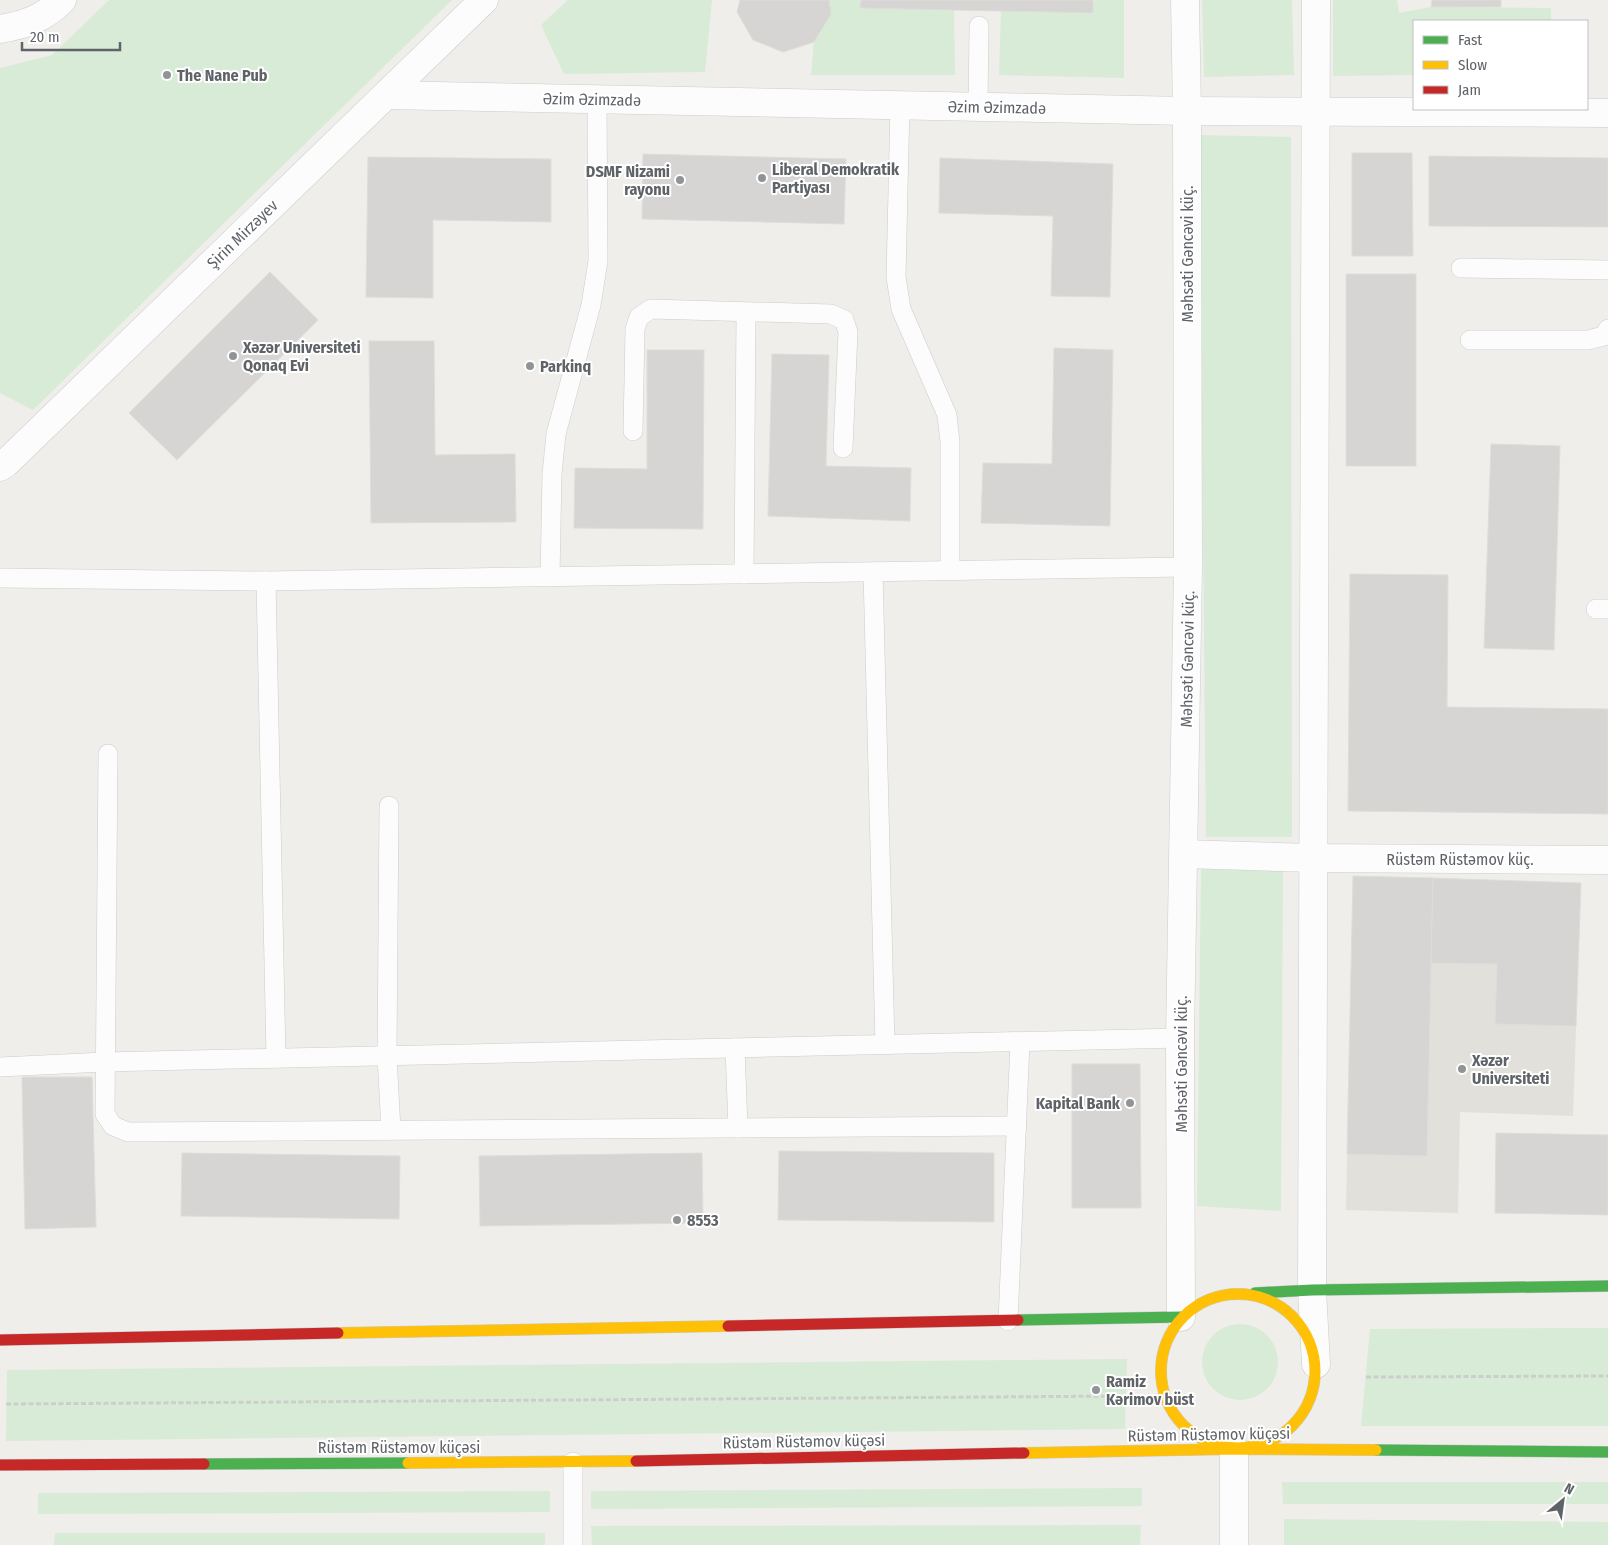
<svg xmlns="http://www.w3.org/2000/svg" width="1608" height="1545" font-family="'Fira Sans Condensed',sans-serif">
<rect width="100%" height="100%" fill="#efeeea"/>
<polygon fill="#e2e0da" points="1353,876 1581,883 1573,1116 1460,1112 1458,1213 1346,1210"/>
<g fill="#d8ebd6">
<polygon points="109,0 452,0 33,410 0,393 0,68 52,55"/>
<polygon points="568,0 712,0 705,72 564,74 541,25"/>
<polygon points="829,0 861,0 861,8 954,10 955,75 811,75 814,42 831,14"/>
<polygon points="1093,0 1124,0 1124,78 999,75 1001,11 1092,13"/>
<polygon points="1202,0 1292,0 1294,75 1204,77"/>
<polygon points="1333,0 1397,0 1399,13 1431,7 1551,8 1551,21 1414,21 1414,75 1333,76"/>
<polygon points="1199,135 1291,137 1292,837 1206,837"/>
<polygon points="1201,869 1283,871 1281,1211 1197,1206"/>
<circle cx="1240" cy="1362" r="38"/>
<polygon points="1608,1328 1608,1426 1361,1426 1370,1329"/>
<polygon points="1127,1359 1125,1429 6,1441 7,1370"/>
<polygon points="1282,1482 1608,1482 1608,1504 1283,1504"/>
<polygon points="1142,1488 1142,1506 591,1509 591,1491"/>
<polygon points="550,1491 550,1512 38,1514 38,1493"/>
<polygon points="1284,1519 1608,1522 1608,1545 1284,1545"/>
<polygon points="1141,1525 1140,1545 592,1545 591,1526"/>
<polygon points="55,1533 545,1533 545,1545 54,1545"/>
</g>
<g fill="#d6d5d3" stroke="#deddd9">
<polygon points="740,0 829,0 831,14 814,42 783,52 753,40 737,12"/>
<polygon points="861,0 1093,0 1093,13 860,8"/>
<polygon points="1432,0 1501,0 1501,7 1431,7"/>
<polygon points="1352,153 1412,153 1413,256 1352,256"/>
<polygon points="643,154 846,159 844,224 642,219"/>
<polygon points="1429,156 1608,158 1608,227 1429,226"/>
<polygon points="368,157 551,159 551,222 433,220 433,298 366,297"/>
<polygon points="940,158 1113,164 1110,297 1051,296 1053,216 939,213"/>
<polygon points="270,272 318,320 177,460 129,413"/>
<rect x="1346" y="274" width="70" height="192"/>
<polygon points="369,341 434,341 435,455 515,454 516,522 371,523"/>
<polygon points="1054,348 1113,350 1110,526 981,523 983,463 1052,464"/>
<polygon points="647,350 704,350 703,529 574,528 575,468 647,469"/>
<polygon points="772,354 829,355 826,466 911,468 910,521 768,516"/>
<polygon points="1491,444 1560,446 1554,650 1484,648"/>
<polygon points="1350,574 1448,575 1447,707 1608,709 1608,814 1348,811"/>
<polygon points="1353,876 1433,878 1427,1156 1347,1154"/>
<polygon points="1433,878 1581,883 1576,1026 1495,1024 1497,964 1431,963"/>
<polygon points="1072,1064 1140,1064 1141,1208 1072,1208"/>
<polygon points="22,1077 92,1077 96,1227 25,1229"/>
<polygon points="1496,1133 1608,1135 1608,1215 1495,1213"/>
<polygon points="779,1151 994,1153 994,1222 778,1220"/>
<polygon points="182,1153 400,1156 399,1219 181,1216"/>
<polygon points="702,1153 703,1223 480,1226 479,1156"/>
</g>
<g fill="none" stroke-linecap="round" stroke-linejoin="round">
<g stroke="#cbcccc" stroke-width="20">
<g id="lane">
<polyline points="900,105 896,277 901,309 947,415 950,442 950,570"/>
<polyline points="978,107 979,26"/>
<polyline points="1461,268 1608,270"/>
<polyline points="1470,340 1588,340 1604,336 1608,329"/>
<polyline points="633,431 635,329 639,317 651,309 831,314 844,320 848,332 843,448"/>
<polyline points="873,572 885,1045"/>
<polyline points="744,574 746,313"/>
<polyline points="550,577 552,474 556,434 591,305 598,261 597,99"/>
<polyline points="0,578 266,581 1188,567"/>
<polyline points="266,581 276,1058"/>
<polyline points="1596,609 1608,609"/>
<polyline points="108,754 105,1114 113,1126 128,1132 1017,1126"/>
<polyline points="389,806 387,1056 391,1130"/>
<polyline points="735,1048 738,1128"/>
<polyline points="0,1067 104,1062 1180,1038"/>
<polyline points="1008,1321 1020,1042"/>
<polyline points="573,1545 573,1462"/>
</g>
</g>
<g stroke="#cbcccc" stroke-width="29">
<g id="street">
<path d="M0 29C25 25 44 18 62 0"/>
<polyline points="386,95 1187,111 1608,113"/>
<polyline points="0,467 6,463 484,0"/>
<polyline points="1184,854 1313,858 1608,860"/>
<polyline points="1181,1317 1180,1038 1188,567 1187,111 1185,0"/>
<polyline points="1316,1364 1312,1290 1316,0"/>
<polyline points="1234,1545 1234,1449"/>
</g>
</g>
<g stroke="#cacacb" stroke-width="12">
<g id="fast">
<polyline points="1255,1293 1312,1290 1608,1286"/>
<polyline points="1018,1320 1181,1317"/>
<polyline points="1376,1450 1608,1452"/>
<polyline points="204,1464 408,1463"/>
</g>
</g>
<g stroke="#cacacb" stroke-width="12">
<g id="slow">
<circle cx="1238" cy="1371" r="77"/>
<polyline points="338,1333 728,1326"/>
<polyline points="1024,1453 1234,1449 1376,1450"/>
<polyline points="408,1463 636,1461"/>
</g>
</g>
<g stroke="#cacacb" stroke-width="12">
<g id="jam">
<polyline points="728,1326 1018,1320"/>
<polyline points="0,1340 338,1333"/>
<polyline points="636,1461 1024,1453"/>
<polyline points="0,1465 204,1464"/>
</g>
</g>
<g stroke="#cacfcc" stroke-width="3" stroke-dasharray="5 2.5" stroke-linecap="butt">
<polyline points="1366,1377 1608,1376"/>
<polyline points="6,1404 1126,1396"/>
</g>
<use href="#lane" stroke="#fdfcfc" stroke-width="19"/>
<use href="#street" stroke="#fdfcfc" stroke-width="28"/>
<use href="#fast" stroke="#4caf50" stroke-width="11"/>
<use href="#slow" stroke="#ffc107" stroke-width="11"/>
<use href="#jam" stroke="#c62828" stroke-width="11"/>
</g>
<g fill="#919496" stroke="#fff" stroke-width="2">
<circle cx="167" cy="75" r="5"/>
<circle cx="762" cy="178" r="5"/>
<circle cx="680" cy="180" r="5"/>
<circle cx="233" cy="356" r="5"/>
<circle cx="530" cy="366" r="5"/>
<circle cx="1462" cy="1069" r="5"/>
<circle cx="1130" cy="1103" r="5"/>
<circle cx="677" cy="1220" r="5"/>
<circle cx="1096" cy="1390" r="5"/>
</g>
<g text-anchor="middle" stroke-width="4" stroke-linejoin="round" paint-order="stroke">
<g font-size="16" font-weight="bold" fill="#5f6368" stroke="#fff" text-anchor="start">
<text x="177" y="81">The Nane Pub</text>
<text x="772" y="175">Liberal Demokratik<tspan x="772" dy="18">Partiyası</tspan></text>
<text x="670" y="177" text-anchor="end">DSMF Nizami<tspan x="670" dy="18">rayonu</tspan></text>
<text x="243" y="353">Xəzər Universiteti<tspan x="243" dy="18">Qonaq Evi</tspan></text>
<text x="540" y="372">Parkinq</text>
<text x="1472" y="1066">Xəzər<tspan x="1472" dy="18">Universiteti</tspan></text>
<text x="1120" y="1109" text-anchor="end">Kapital Bank</text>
<text x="687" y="1226">8553</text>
<text x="1106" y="1387">Ramiz<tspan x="1106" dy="18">Kərimov büst</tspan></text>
</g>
<g font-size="16" fill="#5f6368" stroke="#fff">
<text transform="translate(592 99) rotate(1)" y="6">Əzim Əzimzadə</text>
<text transform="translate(997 107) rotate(1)" y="6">Əzim Əzimzadə</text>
<text transform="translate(242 234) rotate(-44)" y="6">Şirin Mirzəyev</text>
<text transform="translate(1187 254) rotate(-90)" y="6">Məhsəti Gəncəvi küç.</text>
<text transform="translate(1187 659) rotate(-89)" y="6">Məhsəti Gəncəvi küç.</text>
<text x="1460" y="865">Rüstəm Rüstəmov küç.</text>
<text transform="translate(1181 1064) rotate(-90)" y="6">Məhsəti Gəncəvi küç.</text>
<text transform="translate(1209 1434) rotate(-1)" y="6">Rüstəm Rüstəmov küçəsi</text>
<text transform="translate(804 1441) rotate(-1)" y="6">Rüstəm Rüstəmov küçəsi</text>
<text x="399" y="1453">Rüstəm Rüstəmov küçəsi</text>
</g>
</g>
<rect x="1413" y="20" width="175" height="90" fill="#ffffff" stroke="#bfc1c3"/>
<rect x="1423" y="36" width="25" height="8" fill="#4caf50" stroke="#bfc1c3"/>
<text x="1458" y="45" font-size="15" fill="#5f6368">Fast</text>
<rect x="1423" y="61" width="25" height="8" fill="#ffc107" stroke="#bfc1c3"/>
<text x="1458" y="70" font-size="15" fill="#5f6368">Slow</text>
<rect x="1423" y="86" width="25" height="8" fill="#c62828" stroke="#bfc1c3"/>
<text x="1458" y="95" font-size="15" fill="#5f6368">Jam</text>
<g transform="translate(1563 1500) rotate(29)" stroke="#ffffff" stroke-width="4" paint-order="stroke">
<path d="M0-4L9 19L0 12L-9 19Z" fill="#5f6368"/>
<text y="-8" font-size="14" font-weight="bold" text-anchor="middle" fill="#5f6368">N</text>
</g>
<path d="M22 42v8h98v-8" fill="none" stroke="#5f6368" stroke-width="2.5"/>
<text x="30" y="42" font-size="15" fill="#5f6368" stroke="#ffffff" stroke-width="4" paint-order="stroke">20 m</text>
</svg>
